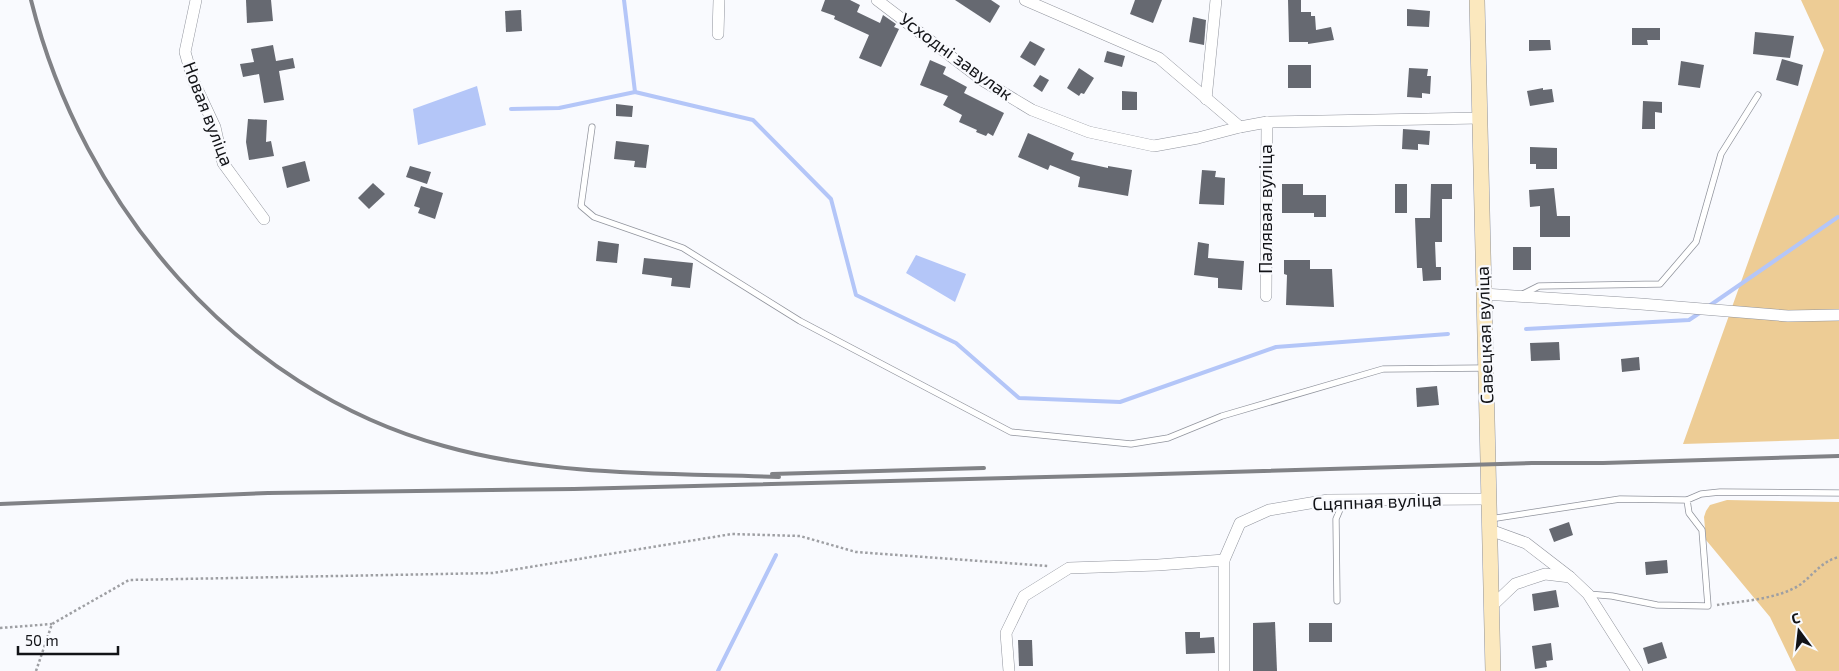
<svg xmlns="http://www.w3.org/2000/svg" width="1839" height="671" font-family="'Exo 2',sans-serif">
<rect width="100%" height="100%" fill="#f9fafe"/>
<g fill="#edcc95">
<polygon points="1801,0 1839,0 1839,439 1683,444 1824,50"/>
<polygon points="1727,500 1839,502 1839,671 1796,671 1770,617 1706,540 1704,517 1706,511 1710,505"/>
</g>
<g fill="#b4c6f8">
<polygon points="477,86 486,125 418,145 413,109"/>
<polygon points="916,255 966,274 955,302 906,273"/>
</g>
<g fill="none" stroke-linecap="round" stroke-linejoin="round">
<g stroke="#b4c6f8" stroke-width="4">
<polyline points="624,0 635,92"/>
<polyline points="511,109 559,108 635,92 753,120 831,199 856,295 956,343 1019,398 1120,402 1276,347 1448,334"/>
<polyline points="1709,306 1838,217"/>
<polyline points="1526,329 1689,320 1701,312"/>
<polyline points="718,671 776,555"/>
</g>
</g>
<g fill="#666971">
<polygon points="246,0 271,0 273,21 247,23"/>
<polygon points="825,0 850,0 860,5 857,12 880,23 883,15 896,24 894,27 899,29 881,67 859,58 869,35 834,19 835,16 821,11"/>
<polygon points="955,0 991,0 1000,6 990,23"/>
<polygon points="1135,0 1162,0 1153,23 1130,14"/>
<polygon points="1288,0 1301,0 1301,12 1311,12 1311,16 1315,16 1316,30 1331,27 1334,40 1308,44 1308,42 1289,42"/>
<polygon points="1407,9 1430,11 1429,27 1407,26"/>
<polygon points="521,10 522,31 506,32 505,11"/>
<polygon points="1193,17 1206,20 1204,45 1189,42"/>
<polygon points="1632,28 1660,28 1660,40 1647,40 1648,45 1632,45"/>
<polygon points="1755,32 1794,36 1790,58 1753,54"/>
<polygon points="1529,40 1550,40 1551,50 1529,51"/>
<polygon points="1030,41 1045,49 1035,66 1020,57"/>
<polygon points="273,45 276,61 293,58 295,68 279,71 284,100 264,103 259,74 243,77 240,64 254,62 251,49"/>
<polygon points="1107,51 1125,56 1122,67 1104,62"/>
<polygon points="1782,59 1803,65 1798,86 1776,80"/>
<polygon points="930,60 946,67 943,74 967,87 964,93 1004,113 993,136 988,133 986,136 976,132 977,130 959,122 962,115 943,105 948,96 920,85"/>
<polygon points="1681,61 1704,65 1700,88 1678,85"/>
<rect x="1288" y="65" width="23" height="23"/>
<polygon points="1079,68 1094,78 1084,94 1081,93 1079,96 1067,88"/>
<polygon points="1409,68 1428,69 1427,76 1431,76 1430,94 1422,93 1422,98 1407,97"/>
<polygon points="1040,75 1049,80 1042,92 1033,86"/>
<polygon points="1543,88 1543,90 1552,89 1554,102 1530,106 1527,91"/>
<polygon points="1122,91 1137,92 1137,110 1122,110"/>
<polygon points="1643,101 1662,102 1662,113 1655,112 1655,129 1642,129"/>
<polygon points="616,104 633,106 632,117 616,116"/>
<polygon points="248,119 267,120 266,142 271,141 274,156 249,160 246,142"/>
<polygon points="1403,129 1430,131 1429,145 1418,144 1418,150 1402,149"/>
<polygon points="1028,133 1074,153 1071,160 1108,168 1108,166 1132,170 1128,196 1078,187 1080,177 1050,165 1048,170 1018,157"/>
<polygon points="616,141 649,145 646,168 634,167 635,161 614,159"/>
<polygon points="1530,147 1557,148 1557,169 1536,169 1536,164 1530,164"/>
<polygon points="305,161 310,181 287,188 282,167"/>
<polygon points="410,166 431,172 427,184 406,177"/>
<polygon points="1202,170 1216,171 1215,177 1225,178 1224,205 1199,204"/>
<polygon points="373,183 385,194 369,209 358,198"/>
<polygon points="1282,184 1303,184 1303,195 1326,195 1326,217 1314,217 1314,213 1282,213"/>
<rect x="1395" y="184" width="12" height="29"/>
<polygon points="1431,184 1452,184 1452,199 1442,199 1442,242 1435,242 1436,267 1441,267 1441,280 1423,281 1422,268 1417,268 1415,218 1430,218"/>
<polygon points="421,186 443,193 435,219 418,213 420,208 414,206"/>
<polygon points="1554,188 1557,216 1570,216 1570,237 1540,237 1540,206 1530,207 1529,190"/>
<polygon points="598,241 619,244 617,263 596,261"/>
<polygon points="1198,242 1209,244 1208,258 1244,261 1242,290 1218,288 1218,278 1194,275"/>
<rect x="1513" y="247" width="18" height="23"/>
<polygon points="644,258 693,263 690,288 671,286 672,278 642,274"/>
<polygon points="1284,260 1310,260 1310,269 1332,269 1334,307 1286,305 1287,275 1284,274"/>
<polygon points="1559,342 1560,360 1531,361 1530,343"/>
<polygon points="1639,357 1640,370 1622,372 1621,359"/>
<polygon points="1437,386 1439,405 1417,407 1416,388"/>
<polygon points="1569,522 1573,535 1554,542 1549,529"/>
<polygon points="1667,560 1668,573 1646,575 1645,562"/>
<polygon points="1556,590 1559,607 1534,611 1532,594"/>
<polygon points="1275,622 1277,671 1253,671 1253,623"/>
<rect x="1309" y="623" width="23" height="19"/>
<polygon points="1185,632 1200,632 1200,638 1214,637 1215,653 1186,654"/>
<polygon points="1018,640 1032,640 1033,666 1019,666"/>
<polygon points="1662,642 1667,658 1648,664 1643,648"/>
<polygon points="1551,643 1553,660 1546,661 1547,667 1535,669 1532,646"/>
</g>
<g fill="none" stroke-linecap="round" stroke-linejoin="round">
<g stroke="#91949d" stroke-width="7">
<g id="service">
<polyline points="592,127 581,206 594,217 683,248 800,321 1011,432 1131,444 1168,438 1222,416 1383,369 1485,368"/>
<polyline points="1523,294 1539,286 1660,284 1696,242 1721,154 1758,95"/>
<polyline points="1490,519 1620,499 1687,500"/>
<polyline points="1588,594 1612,596 1657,605 1708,606 1702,530 1689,513 1687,500 1701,494 1720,492 1839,493"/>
<polyline points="1337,601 1336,519 1344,500"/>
</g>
</g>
<g stroke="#91949d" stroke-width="12">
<g id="minor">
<polyline points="196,0 185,52 193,80 215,127 223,163 264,219"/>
<polyline points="877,0 982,80 1032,110 1089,132 1154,146 1198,138 1240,127 1267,122 1480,118"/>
<polyline points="1025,0 1159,58 1240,127"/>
<polyline points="718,34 719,0"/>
<polyline points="1206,99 1216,0"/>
<polyline points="1484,294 1641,304 1788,316 1839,315"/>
<polyline points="1266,296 1267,122"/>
<polyline points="1490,530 1526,543 1570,577 1588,594 1637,671"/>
<polyline points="1492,606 1515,584 1545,574 1570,577"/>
<polyline points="1009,671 1006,633 1024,596 1069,568 1158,565 1224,560"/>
<polyline points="1224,671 1224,560 1240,523 1269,510 1328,500 1490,499"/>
</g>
</g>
<g stroke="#91949d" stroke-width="16">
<polyline id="secondary" points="1477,0 1493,671"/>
</g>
<g stroke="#9e9fa3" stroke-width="2.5" stroke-dasharray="2.5 2.5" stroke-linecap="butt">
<path d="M1717 605C1742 601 1780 599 1801 584 1814 574 1822 561 1839 557"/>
<polyline points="0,628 52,624"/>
<polyline points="36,671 52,624 129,580 493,573 732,534 800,536 856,552 1048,566"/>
</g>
<use href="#service" stroke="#fff" stroke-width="5.5"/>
<use href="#minor" stroke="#fff" stroke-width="11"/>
<use href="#secondary" stroke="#fbe8be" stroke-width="15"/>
<g stroke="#818286" stroke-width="4">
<path d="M31 0C82 205 236 389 444 446 554 477 667 473 779 477"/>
<polyline points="772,474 984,468"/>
<polyline points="0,504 268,493 574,489 1126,475 1532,463 1603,463 1839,456"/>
</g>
</g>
<g text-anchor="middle" stroke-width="4.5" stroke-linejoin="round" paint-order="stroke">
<g font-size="18" fill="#121317" stroke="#f9fafe">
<text transform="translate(956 57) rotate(36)" y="6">Усходні завулак</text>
<text transform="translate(208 114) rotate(69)" y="6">Новая вуліца</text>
<text transform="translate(1266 209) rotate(-90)" y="6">Палявая вуліца</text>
<text transform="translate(1485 335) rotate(-92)" y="6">Савецкая вуліца</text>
<text transform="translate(1377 502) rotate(-2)" y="6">Сцяпная вуліца</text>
</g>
</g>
<g transform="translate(1799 631) rotate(345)" stroke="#f9fafe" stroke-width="4" paint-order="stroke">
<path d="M0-4L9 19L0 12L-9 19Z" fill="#121317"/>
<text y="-8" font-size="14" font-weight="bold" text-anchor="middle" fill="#121317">С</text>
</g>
<path d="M18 646v8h100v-8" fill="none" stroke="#121317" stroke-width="2.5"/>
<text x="25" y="646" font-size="15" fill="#121317" stroke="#f9fafe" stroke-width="4" paint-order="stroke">50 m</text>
</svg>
